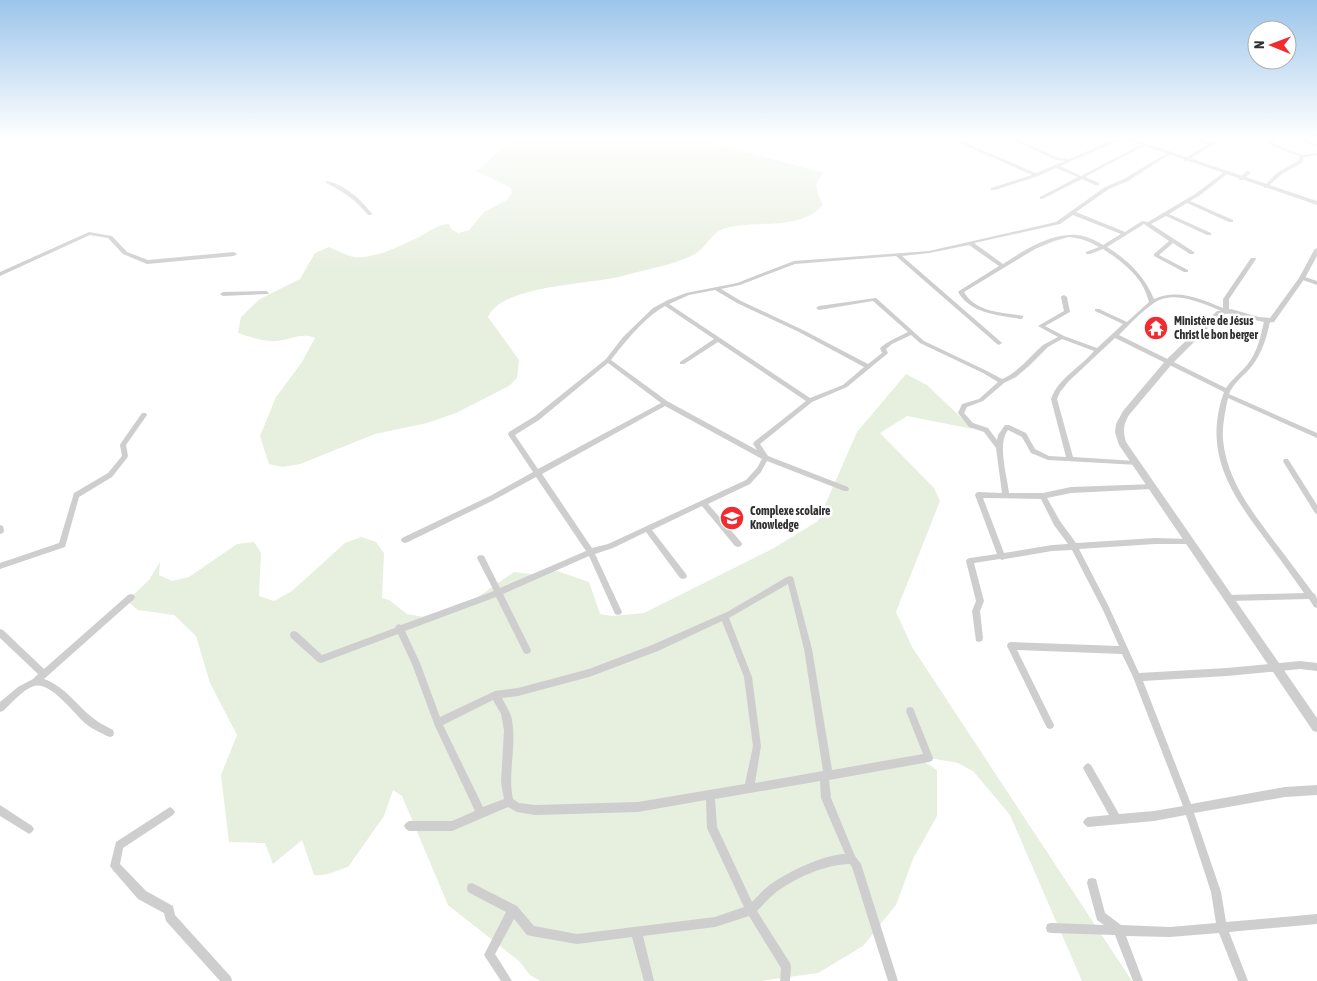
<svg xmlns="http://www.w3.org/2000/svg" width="1317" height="981" font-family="'Asap Condensed',sans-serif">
<rect width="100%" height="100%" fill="#fff"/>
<g fill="#e7efdf">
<path d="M514 137H705L709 142 824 173C812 183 817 192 823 205 798 232 759 219 726 228 711 232 707 247 695 254 674 265 648 269 626 275 593 285 502 284 488 317L519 360 517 378 509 386 456 413 427 423 375 434 300 464 283 467 269 464 260 436 276 397 302 362 315 338C301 332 291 340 276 341 263 342 251 337 238 333L241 317 260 299 300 279 315 253 329 247C337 250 347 256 354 257 376 259 402 245 421 236 431 230 437 225 449 224L451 229 458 233 469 230 484 212 508 199 512 193 511 188 477 171Z"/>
<path d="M906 374 927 385 973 429 907 416 880 433 934 488 940 501 896 612 912 647 1132 981H1082L1010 815 973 771 958 763 913 755 937 770V816L913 859 896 905 863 946 818 973 760 981H540L530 975 519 961 448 905 402 796 393 790 384 816 348 867C337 870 326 877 314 875L302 840 273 864 265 843 229 842 221 775 237 735 210 683 196 636 174 615 138 610 127 601 149 580 160 562 159 575 172 581 189 577 237 544 254 542 261 553 259 596 274 601 292 591 345 543 361 537 376 542 384 553 382 598 389 600 407 614 424 617 458 611 514 572 531 574 557 571 589 582 600 614 612 616 644 613 774 548 818 521 857 432Z"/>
</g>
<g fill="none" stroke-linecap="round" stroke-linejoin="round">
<g fill="#cecece" fill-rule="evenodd">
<polygon points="946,137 952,137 1036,173 1065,161 1056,160 1006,137 1012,137 1059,158 1069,159 1120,137 1124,137 1123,139 1060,166 1081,176 1142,144 1145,145 1085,177 1099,183 1099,185 1095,185 1082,179 1042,199 1040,199 1040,197 1078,177 1056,168 1038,176 995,190 991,190 991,188 1032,175"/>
<polygon points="1188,137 1194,137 1210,143 1218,137 1222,137 1219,141 1186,161 1184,161 1184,159 1207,145"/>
<polygon points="1272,137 1276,137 1272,142 1273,143 1302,155 1317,153 1317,155 1304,157 1302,163 1282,174 1266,188 1264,188 1264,186 1278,172 1298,161 1300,157 1270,145 1268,142"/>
<polygon points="1293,137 1299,137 1317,145 1317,147"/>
<path d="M1167 153 1170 154 1128 181 1109 189 1076 212 1125 232 1142 221 1148 222 1195 194 1223 173 1227 174 1199 196 1190 201 1233 220V222H1229L1187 203 1169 214 1211 233V235H1207L1166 216 1151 224 1194 252V254H1190L1173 243 1159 255 1188 270V272H1184L1154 256V254L1169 241 1144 224 1107 247C1127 259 1145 277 1154 299 1178 288 1201 299 1223 308V299L1251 258H1255L1256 259 1229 299V311L1226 313 1224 312C1203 304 1175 289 1154 303 1142 311 1129 325 1119 335L1226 388C1232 379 1240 373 1247 365 1257 353 1261 336 1264 321L1267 319 1269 320 1270 321C1267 337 1262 353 1252 366 1244 376 1234 382 1229 394L1317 433V438L1228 398C1225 412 1222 426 1223 440 1227 480 1251 510 1274 541 1287 558 1300 575 1313 593L1315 594 1317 599V608L1314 607 1309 599 1228 601 1225 600 1224 598 1225 596 1228 595 1304 593C1292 576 1280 559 1268 543 1232 495 1202 454 1224 392L1115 338 1069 381 1060 392 1057 399 1073 457 1136 461H1138L1139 463 1138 465 1048 460 1031 453 1022 437 1008 430C997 444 1007 475 1009 493H1043L1071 487 1154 484 1155 486 1152 489 1071 493 1047 498 1060 521 1076 543 1155 538 1191 539 1192 541 1191 543 1188 544H1155L1079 549 1109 607 1139 673 1227 668 1300 661 1317 663V671L1300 669 1227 676 1143 681 1191 804 1285 787 1317 785V795L1285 797 1194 813 1221 892 1226 922 1317 914V924L1229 932 1248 981H1238L1219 933 1170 937 1126 936 1143 981H1133L1115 935 1051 933 1047 932 1046 928 1047 924 1051 923 1104 925 1097 920 1096 916 1087 883 1088 879 1092 878 1096 879 1097 883 1105 913 1121 925 1170 927 1216 923 1211 892 1186 815 1154 821 1088 827 1085 825 1083 822 1085 819 1088 817 1109 815 1083 768 1085 765 1088 763 1091 765 1119 814 1154 811 1183 806 1133 677 1122 654 1017 650 1054 725 1053 728 1050 729 1047 728 1007 646 1008 643 1011 642 1119 646 1103 610 1072 550 1052 551 1005 559 1002 560 1000 559 974 563 984 601 980 611 983 638 982 641 979 642 976 641 972 611 976 601 966 561 967 559 970 558 997 554 975 495 976 493 978 492 1002 493 996 448 984 432 969 427 958 413 962 404 979 399 998 382 983 373 920 343 911 335 892 344 886 349 888 353 887 354 847 387 812 402 760 444 768 456 848 487 849 489 848 491H844L767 461 761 472 750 484 708 504 741 542 742 544 741 546 738 547 735 546 702 506 652 530 686 574 687 576 686 578 683 579 680 578 646 532 613 548 595 554 622 612 621 614 618 615 615 614 589 556 503 594 531 650 530 653 527 654 524 653 496 597 405 631 420 663 440 717 495 691 518 688 589 669 652 645 727 612 787 577 790 576 793 577 812 649 832 770 923 754 906 711 907 708 910 707 913 708 933 758 932 761 929 762 829 780 831 798 855 856 861 864 898 981H888L852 867 850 864C826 864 792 879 774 894 768 899 763 905 757 911L790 963 791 967 790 981H780L781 968 749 916 715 927 643 936 654 981H644L632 937 577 944 531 936 527 935 514 919 495 954 512 981H501L484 955 506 912 468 892 467 888 468 884 472 883 517 906 534 926 577 934 715 917 744 907 707 828 706 800 638 812 535 815 517 812 508 807 452 831H409L406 829 404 826 406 823 409 821H452L475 811 435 726 412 664 398 634 321 663 318 662 291 638 290 635 291 632 294 631 297 632 322 655 395 628 396 626 399 624 401 625 494 591 477 558 478 556 481 555 484 556 500 588 586 551 536 477 494 500 408 542 405 543 402 542 401 540 402 538 490 496 533 472 509 436 508 434 509 432 535 416 606 359 623 337 653 308 668 300 686 293 737 283 794 261 929 251 1056 222 1105 187 1124 179ZM1073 215 1121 234 1103 245C1093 239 1082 234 1070 235 1048 235 1021 252 1003 264L974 243 1060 224ZM1069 237C1080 238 1089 241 1099 247L1086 252V254H1090L1103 249C1117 258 1132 269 1141 283 1145 289 1147 296 1149 302L1127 322 1099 309H1095V311L1123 324 1097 348 1064 336 1045 326 1070 312 1067 297 1064 295 1062 296 1061 297 1064 311 1038 326 1058 337C1053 340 1048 342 1043 345 1029 357 1020 371 1002 379L987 371 924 341 876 298 819 306 816 308 819 310 873 301 908 332C898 337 888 341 880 348L882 353 868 364 803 330 741 301 721 289 740 285 795 264 896 256 997 344 999 345 1002 343 1001 342 902 256 929 253 969 245 999 266 959 291 958 292C971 314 998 315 1021 319L1023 318V316C1003 312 976 313 964 292L1035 249 1054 241ZM715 290 737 303 799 332 864 367 843 385 810 398 669 304 689 295ZM665 306 714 339 680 362V364H684L718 342 806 401 754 442 753 444 757 450 667 401 611 360C625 342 645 317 665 306ZM1062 339 1094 351C1080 368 1059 377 1051 399L1066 457 1049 456 1035 449 1026 433 1009 425H1005L998 435 997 440 988 428 973 423 964 413 967 407 983 401 1004 383 1016 377 1029 366 1048 347ZM608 363 661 403 538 469 515 435 539 420ZM665 406 762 459 757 468 746 480 608 544 592 548 542 474ZM983 498 1041 499 1054 525 1068 544 1052 545 1004 553ZM788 584 804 649 823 771 755 783 761 746 752 677 729 618ZM722 621 744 677 753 746 745 784 638 802 535 805 519 803 513 799C507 772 518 743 511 716 509 710 505 704 502 698L518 696 589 677 658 651ZM493 700 501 714 504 730 501 782 504 799 483 807 443 725ZM820 781 821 798 845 854C825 854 782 874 766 888 761 892 757 897 752 902L717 827 715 799Z"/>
<polygon points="1247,171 1251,172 1243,180 1239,180 1239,178"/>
<path d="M326 181C343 183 363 201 372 214V215H368C357 201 343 191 326 183Z"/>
<polygon points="89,232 112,236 127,252 148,260 234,252 237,254 234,256 147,264 123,254 108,238 90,235 0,276 0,272"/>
<polygon points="1302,276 1317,281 1317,285 1300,279 1300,277"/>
<polygon points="266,291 269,293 268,294 223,296 220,294 223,292"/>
<polygon points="142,413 146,413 147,415 126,445 128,456 127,458 112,477 79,497 65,547 0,569 0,563 59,543 74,493 108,473 122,456 120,445 121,443"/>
<polygon points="1284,459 1288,459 1317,505 1317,514 1315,513 1284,463 1283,461"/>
<polygon points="0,525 3,526 4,531 3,533 0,534"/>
<path d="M131 594 134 595 135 597 134 599 44 679C66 687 76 705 93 718 99 723 106 726 113 730L114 733 113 736 110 737 107 736C100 732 92 729 86 724 74 714 51 681 34 686 23 689 11 704 3 711L0 712V702L18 687 33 679 38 674 0 638V629L3 630 44 669 128 595Z"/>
<polygon points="0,805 32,826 34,829 32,832 29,834 26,832 0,816"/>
<polygon points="170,807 173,809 175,812 173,815 123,848 120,864 146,891 173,906 175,915 231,977 232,981 220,981 166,921 164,913 138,899 112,869 110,866 116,842"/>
</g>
<g fill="#cecece" fill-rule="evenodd">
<polygon points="1119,137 1127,137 1317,201 1317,205"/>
<path d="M1317 248V256L1305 278 1274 322C1256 325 1238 309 1221 315L1172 364 1129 415C1123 425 1123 431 1126 442L1317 718V732L1313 731 1119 445 1115 432 1116 424 1123 411 1166 360 1217 311 1231 309 1259 317 1270 318 1299 278 1314 250Z"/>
</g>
</g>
<linearGradient id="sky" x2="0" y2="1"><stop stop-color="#9cc5eb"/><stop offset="0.5" stop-color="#fff"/><stop offset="1" stop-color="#fff" stop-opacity="0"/></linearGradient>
<rect width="1317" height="275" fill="url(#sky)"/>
<defs>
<g id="temple-disc" transform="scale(1.25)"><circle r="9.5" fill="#f02c30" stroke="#fff"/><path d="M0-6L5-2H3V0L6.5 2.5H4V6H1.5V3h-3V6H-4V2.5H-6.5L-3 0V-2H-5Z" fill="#fff"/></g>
<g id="school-disc" transform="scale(1.25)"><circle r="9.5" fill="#f02c30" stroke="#fff"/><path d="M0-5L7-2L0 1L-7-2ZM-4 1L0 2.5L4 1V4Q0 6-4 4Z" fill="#fff"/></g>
</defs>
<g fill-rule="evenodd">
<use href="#temple-disc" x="1156" y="328"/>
<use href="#school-disc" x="732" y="518"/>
</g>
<g text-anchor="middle" stroke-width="5" stroke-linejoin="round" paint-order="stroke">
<g font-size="12" font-weight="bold" fill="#313131" stroke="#fff" text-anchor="start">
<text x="1174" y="325">Ministère de Jésus<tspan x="1174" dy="14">Christ le bon berger</tspan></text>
<text x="750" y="515">Complexe scolaire<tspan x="750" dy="14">Knowledge</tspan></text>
</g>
</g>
<g transform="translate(1272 45) rotate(271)"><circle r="24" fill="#ffffff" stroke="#adadad"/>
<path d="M0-4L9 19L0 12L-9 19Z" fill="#f02c30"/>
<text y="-8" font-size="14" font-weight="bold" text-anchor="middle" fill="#313131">N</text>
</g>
</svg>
